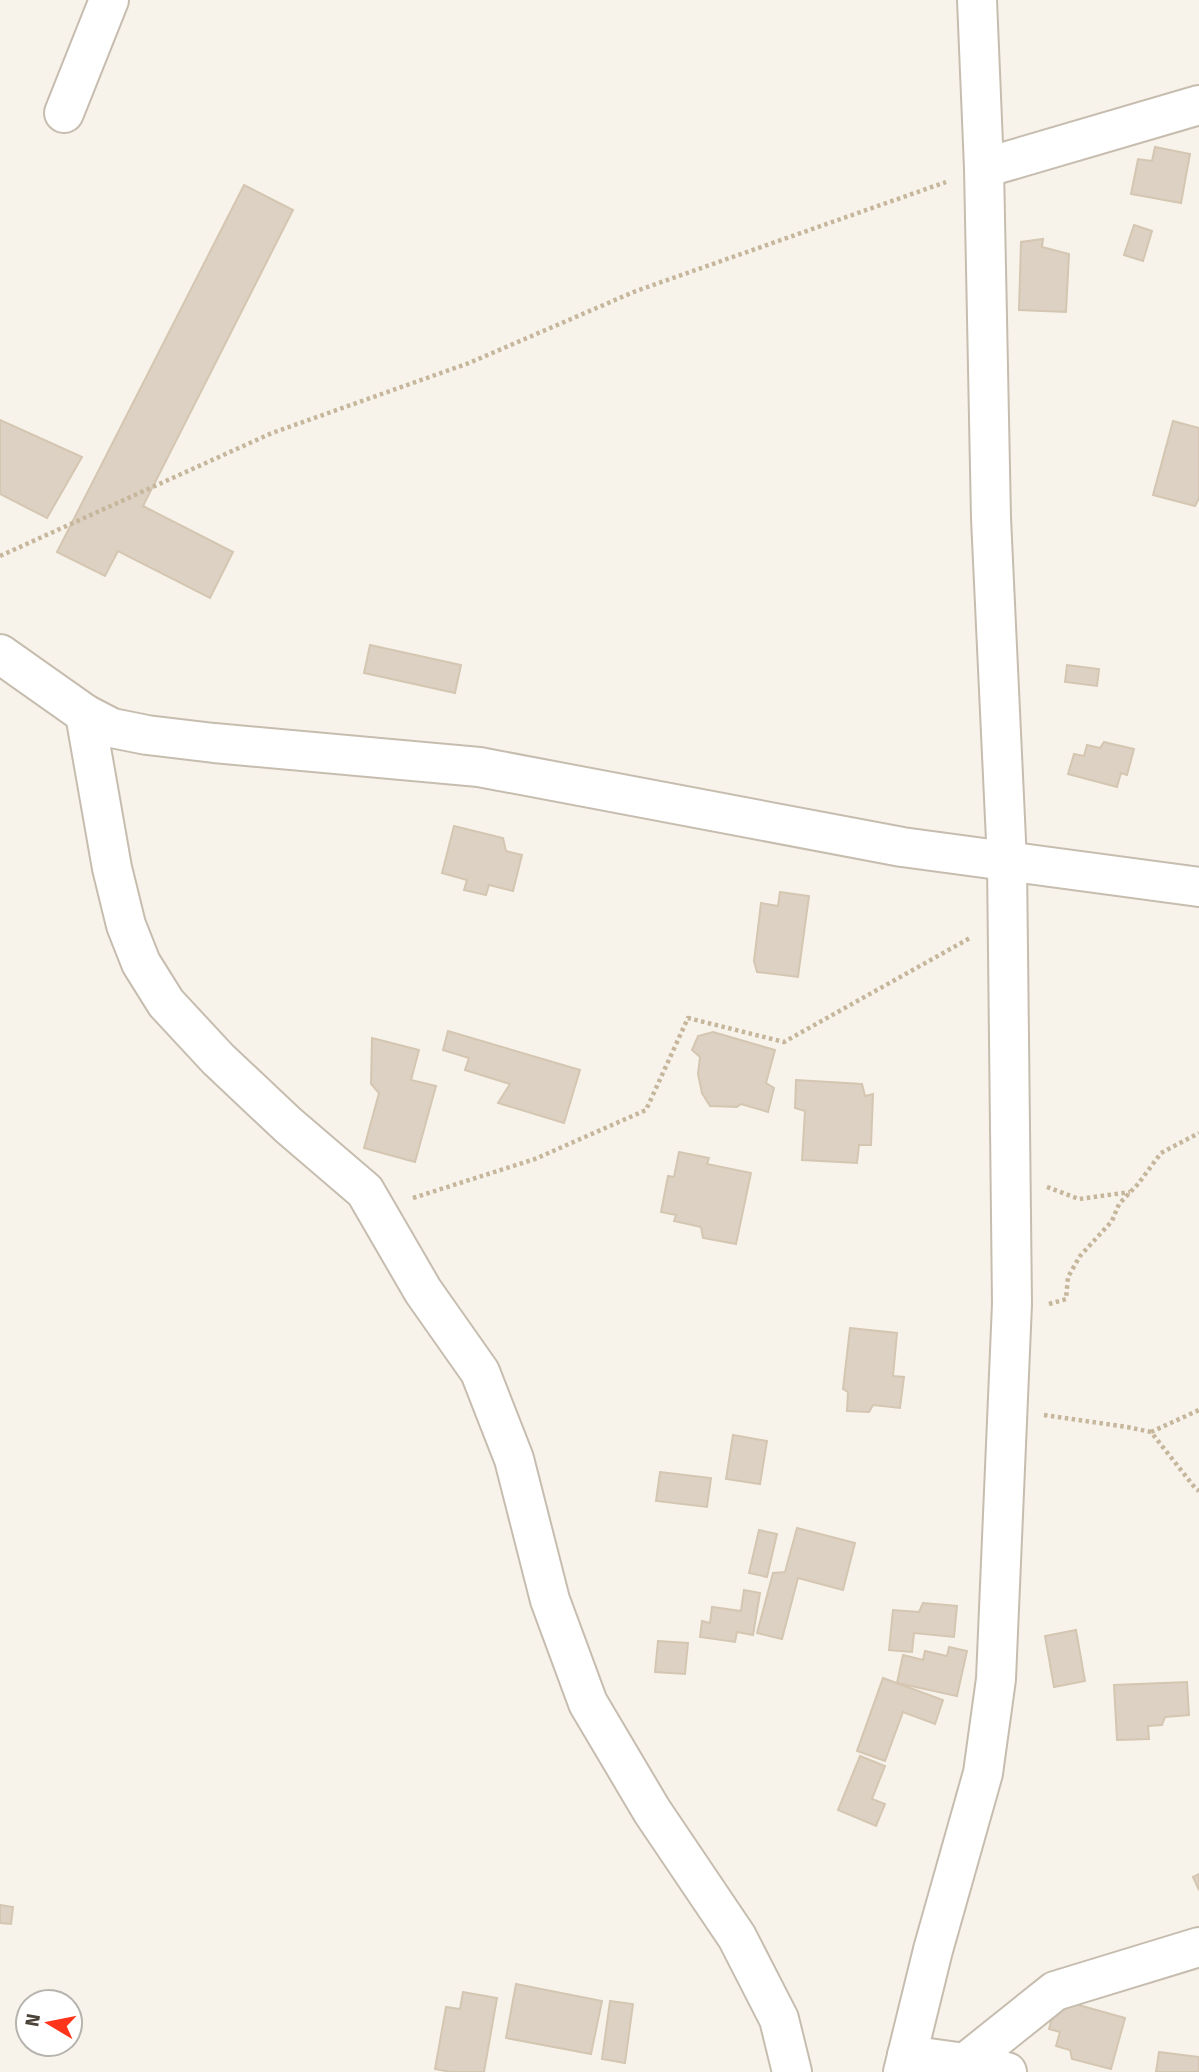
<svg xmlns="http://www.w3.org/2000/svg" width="1199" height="2072" font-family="'Fira Sans',sans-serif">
<rect width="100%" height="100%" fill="#f7f3eb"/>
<g fill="#dcd1c2" stroke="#d5c6b2" stroke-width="2">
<polygon points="1155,147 1190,154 1181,203 1131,194 1138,159 1152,161"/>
<polygon points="244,185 293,210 143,506 233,552 210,598 118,551 105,576 57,552"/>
<polygon points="1134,225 1152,231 1143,261 1124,255"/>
<polygon points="1043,239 1042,247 1069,254 1066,312 1019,310 1021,242"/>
<polygon points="0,420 82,457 47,518 0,494"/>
<polygon points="1173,421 1199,428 1199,498 1195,506 1153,495"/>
<polygon points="370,645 461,665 455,693 364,673"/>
<polygon points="1067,665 1099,669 1097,686 1065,682"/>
<polygon points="1104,742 1134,749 1127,775 1121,773 1117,787 1068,774 1074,754 1084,756 1087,745 1100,748"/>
<polygon points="454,826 503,838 506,851 522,855 513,891 489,885 486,895 464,890 467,880 442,873"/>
<polygon points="780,892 809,896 798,977 757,972 754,961 761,903 778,906"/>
<polygon points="448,1031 580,1070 564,1123 498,1103 510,1084 465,1070 469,1058 443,1050"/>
<polygon points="713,1032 775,1050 766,1083 774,1088 768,1112 741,1104 737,1107 710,1106 702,1093 698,1074 700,1057 692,1050 698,1036"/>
<polygon points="372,1038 419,1050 411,1080 436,1086 415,1162 364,1148 379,1093 371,1084"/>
<polygon points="796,1080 862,1084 865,1096 873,1094 871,1145 859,1145 857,1163 802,1160 805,1111 795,1108"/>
<polygon points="679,1152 709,1158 707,1164 751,1173 736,1244 703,1238 701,1227 674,1221 676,1215 661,1212 668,1176 674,1177"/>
<polygon points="850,1328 897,1333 893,1376 904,1377 900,1408 873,1405 869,1412 847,1411 848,1392 843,1389"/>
<polygon points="733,1435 767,1441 760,1484 726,1479"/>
<polygon points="660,1472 711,1478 707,1507 656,1501"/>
<polygon points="797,1528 855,1543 843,1590 798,1578 782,1639 757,1633 773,1573 785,1572"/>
<polygon points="759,1530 777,1534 767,1577 749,1573"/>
<polygon points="744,1590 760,1593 753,1635 737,1632 735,1642 700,1637 702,1621 710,1623 712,1607 741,1611"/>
<polygon points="923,1603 957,1606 954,1637 914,1633 912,1652 889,1650 893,1610 919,1612"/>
<polygon points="1076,1630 1085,1681 1054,1687 1045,1636"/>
<polygon points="658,1641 688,1643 685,1674 655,1672"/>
<polygon points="949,1647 967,1651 957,1696 897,1683 903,1655 923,1660 925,1651 947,1656"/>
<polygon points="883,1678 943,1700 935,1724 903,1712 885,1761 857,1751"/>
<polygon points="1187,1682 1189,1715 1165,1717 1162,1725 1148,1726 1149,1739 1117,1740 1114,1685"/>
<polygon points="860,1756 885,1766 872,1799 885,1804 876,1826 838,1810"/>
<polygon points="1199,1874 1199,1890 1193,1877"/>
<polygon points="0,1905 13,1907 11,1924 0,1923"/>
<polygon points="516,1984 602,2001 591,2054 506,2038"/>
<polygon points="463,1992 497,1998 484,2072 451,2072 435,2069 446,2007 460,2009"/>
<polygon points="1057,1999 1125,2018 1111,2069 1072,2059 1070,2050 1056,2046 1060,2032 1049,2029"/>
<polygon points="610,2001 633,2004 625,2063 602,2059"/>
<polygon points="1159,2052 1199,2057 1199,2072 1156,2072"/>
</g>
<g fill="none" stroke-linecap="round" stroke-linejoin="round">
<g stroke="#c6bdaf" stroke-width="42">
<g id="street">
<polyline points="64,113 109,0"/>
<polyline points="984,168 1199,105"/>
<polyline points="0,654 85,714 112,728 147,735 214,743 479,767 902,847 1199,887"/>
<polyline points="85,714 112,868 126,925 141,963 166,1003 218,1059 288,1125 365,1191 423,1291 480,1372 514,1459 550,1600 588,1703 652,1811 737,1937 779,2019 792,2072"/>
<polyline points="907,2055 965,2063 1007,2072"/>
<polyline points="965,2063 1055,1991 1199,1947"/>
<polyline points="903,2072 933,1950 983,1773 996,1679 1012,1304 1007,862 991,518 984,168 977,0"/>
</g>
</g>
<g stroke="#c6b69c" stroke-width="4.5" stroke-dasharray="3.5 3.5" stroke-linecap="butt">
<polyline points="0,556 272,433 469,363 636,291 946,182"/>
<polyline points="1047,1187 1079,1199 1130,1192"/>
<polyline points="413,1198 535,1159 646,1110 688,1018 784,1042 970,938"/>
<polyline points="1049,1304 1066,1299 1068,1277 1080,1256 1112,1221 1119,1204 1138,1184 1161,1153 1199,1133"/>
<polyline points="1044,1415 1127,1427 1151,1432 1196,1489 1199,1491"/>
<polyline points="1151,1432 1199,1410"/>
</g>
<use href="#street" stroke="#fff" stroke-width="38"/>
</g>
<g transform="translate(49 2023) rotate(280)"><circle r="33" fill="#ffffff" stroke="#b7b4af" stroke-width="2"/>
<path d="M0-5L12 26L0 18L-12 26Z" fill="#ff341a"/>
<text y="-10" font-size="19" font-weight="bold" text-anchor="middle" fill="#4c4338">N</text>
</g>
</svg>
